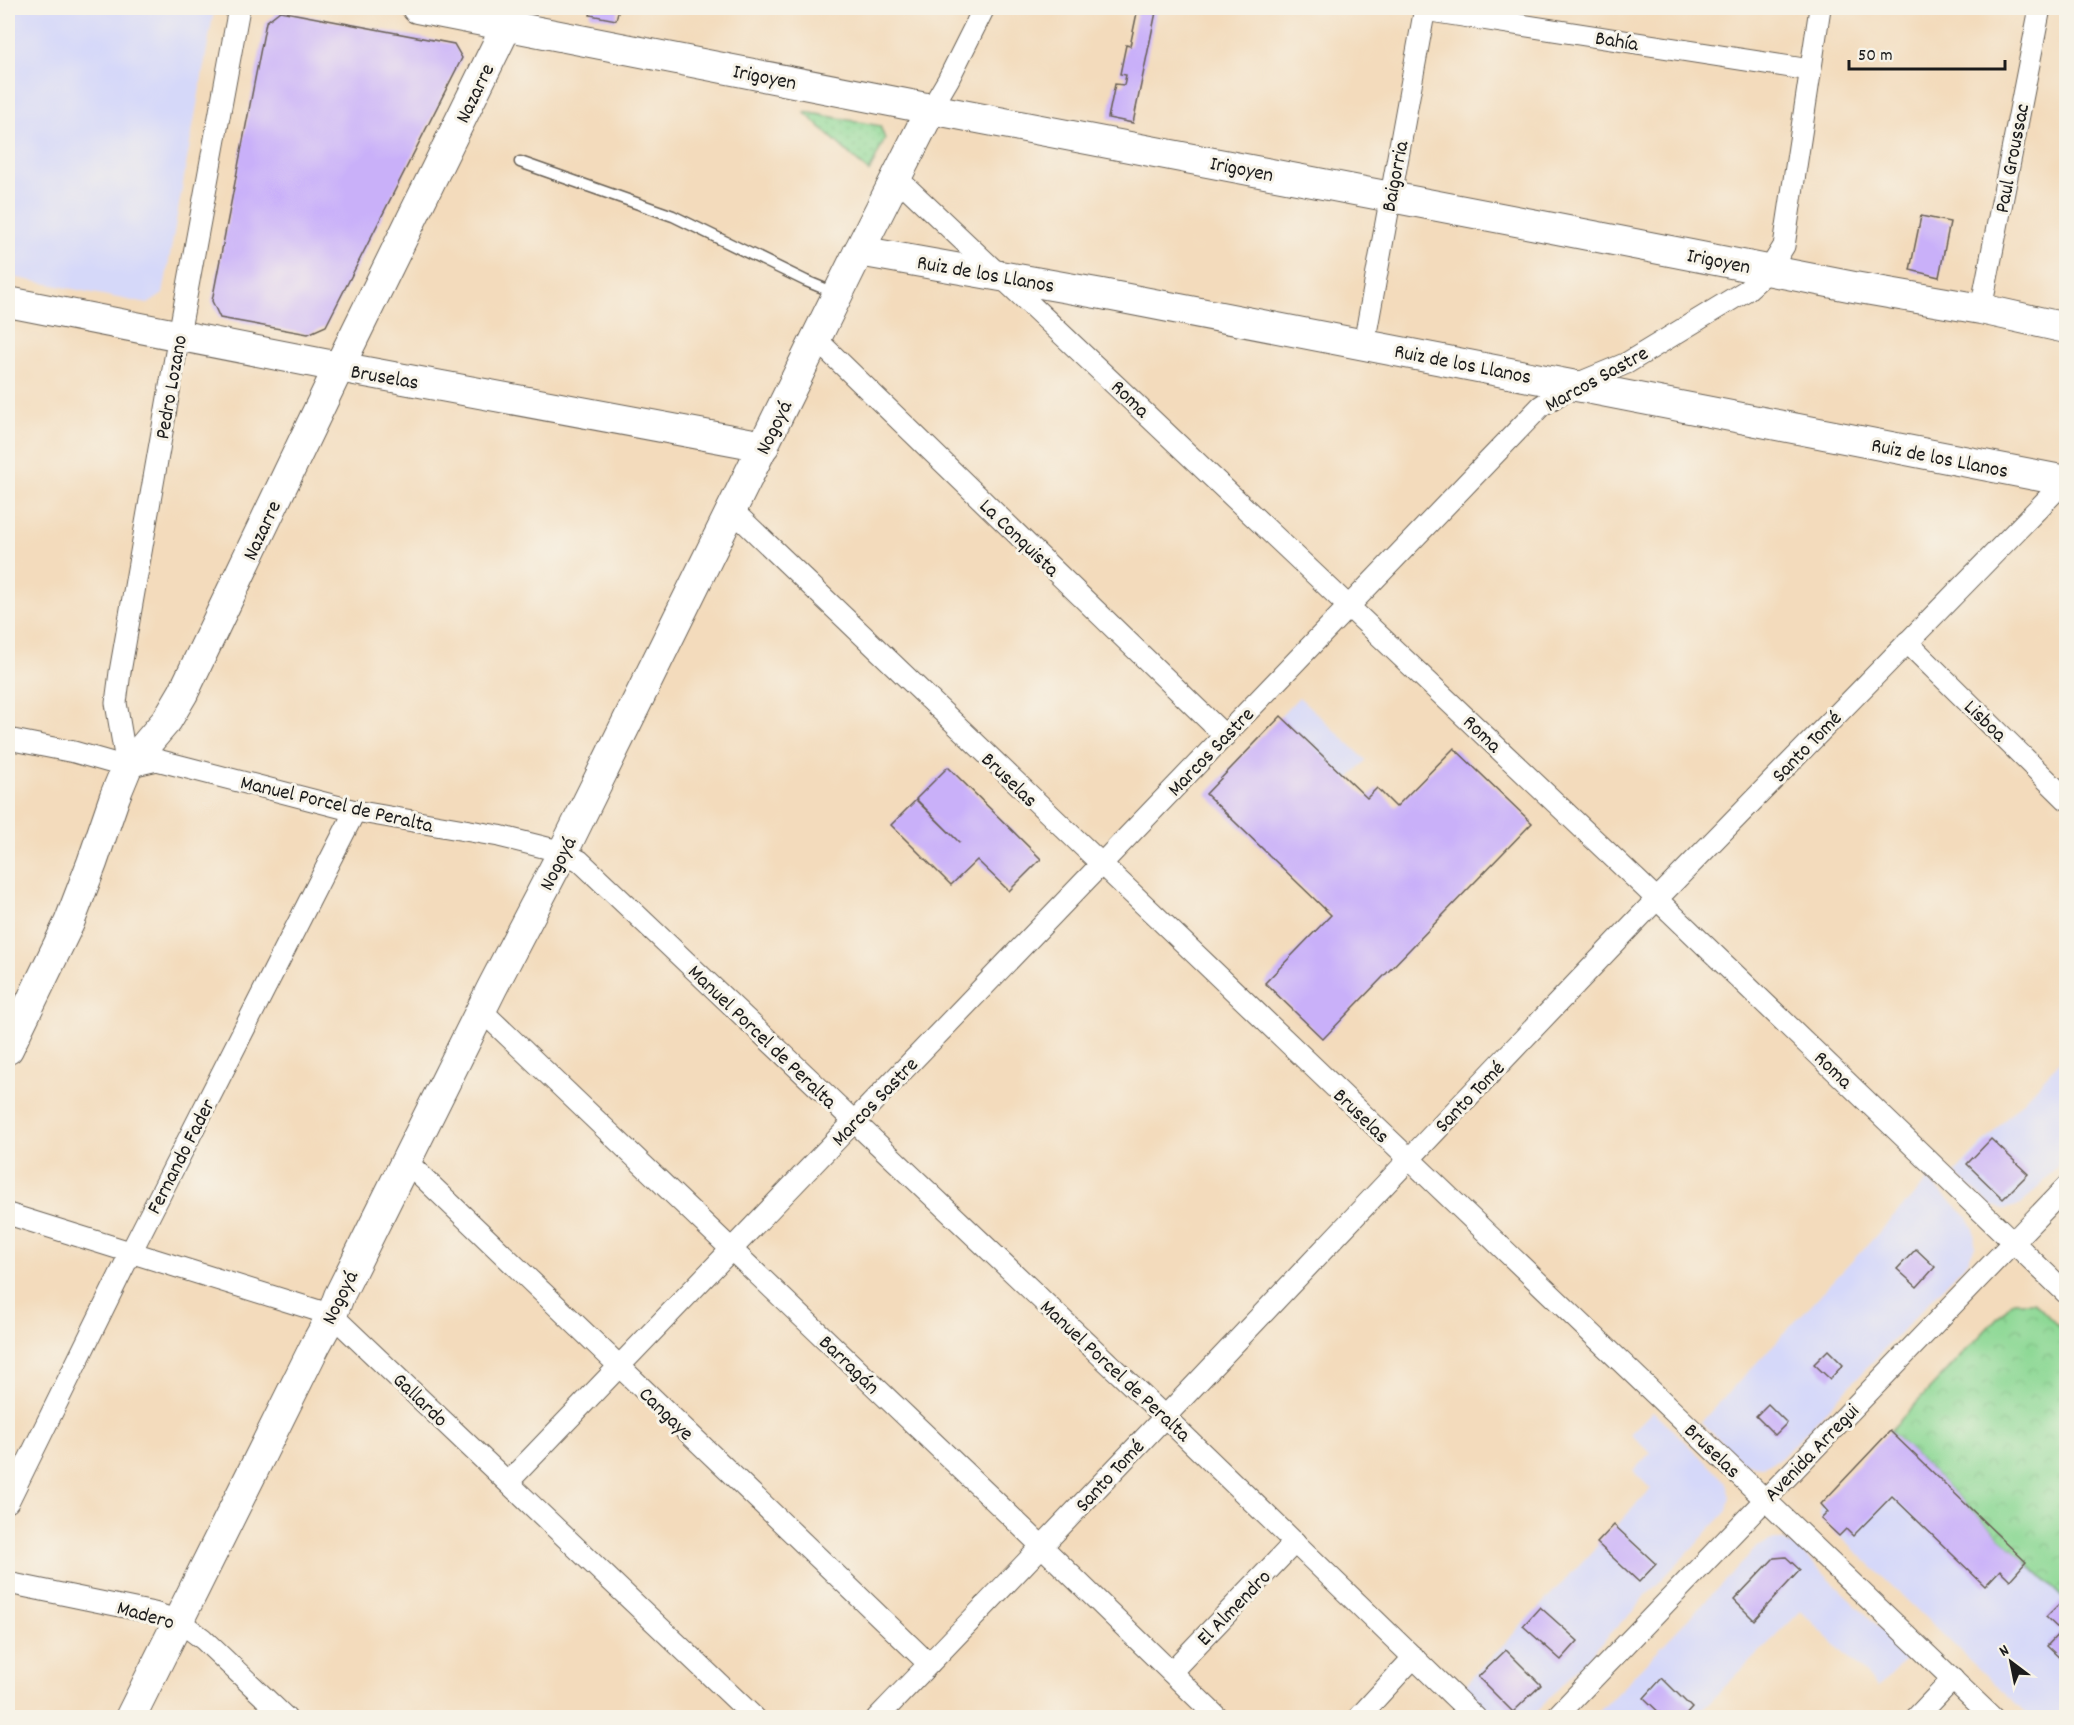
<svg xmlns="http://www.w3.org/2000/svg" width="2074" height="1725" font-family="Dekko,sans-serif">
<defs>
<pattern id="grass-dots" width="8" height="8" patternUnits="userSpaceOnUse" patternTransform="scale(1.5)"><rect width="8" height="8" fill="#8cd894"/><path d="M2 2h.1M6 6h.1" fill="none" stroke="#78b97f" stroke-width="1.8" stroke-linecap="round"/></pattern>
<pattern id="park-crowns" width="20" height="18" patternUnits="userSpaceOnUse" patternTransform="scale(1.5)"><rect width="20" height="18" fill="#8cd894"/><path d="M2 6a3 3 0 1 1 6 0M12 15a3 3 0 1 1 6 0" fill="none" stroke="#78b97f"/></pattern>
</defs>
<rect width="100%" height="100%" fill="#f7f3e8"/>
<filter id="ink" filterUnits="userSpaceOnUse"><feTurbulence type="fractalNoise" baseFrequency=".0167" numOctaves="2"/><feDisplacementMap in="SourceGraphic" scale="12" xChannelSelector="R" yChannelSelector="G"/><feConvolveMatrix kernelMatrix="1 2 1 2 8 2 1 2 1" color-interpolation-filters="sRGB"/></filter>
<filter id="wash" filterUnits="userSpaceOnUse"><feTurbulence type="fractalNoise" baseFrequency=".008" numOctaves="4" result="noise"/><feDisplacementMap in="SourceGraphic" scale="24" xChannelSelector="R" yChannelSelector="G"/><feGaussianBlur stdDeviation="1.35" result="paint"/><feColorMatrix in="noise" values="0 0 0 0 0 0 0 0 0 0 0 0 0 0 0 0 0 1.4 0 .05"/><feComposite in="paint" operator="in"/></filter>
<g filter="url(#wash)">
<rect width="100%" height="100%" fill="#f3dbbc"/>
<g fill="#d5d8f9">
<polygon points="8,8 212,8 214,10 163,294 148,304 8,276"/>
<polygon points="1299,697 1366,760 1348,780 1281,716"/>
<polygon points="2066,1055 2066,1158 2021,1205 2005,1209 1992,1206 1955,1173"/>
<polygon points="1928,1180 1968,1218 1974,1228 1975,1246 1968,1261 1781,1458 1763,1466 1751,1465 1742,1462 1701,1422"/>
<polygon points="2012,1302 2034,1302 2066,1334 2066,1717 2029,1717 1819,1516 1820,1505"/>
<polygon points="1653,1411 1725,1481 1730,1496 1727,1511 1535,1713 1530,1717 1496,1717 1463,1687 1651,1489 1633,1471 1650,1453 1630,1434"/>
<polygon points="1776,1540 1784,1541 1796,1547 1909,1656 1878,1687 1801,1611 1694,1717 1593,1718 1756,1548 1769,1541"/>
</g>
<polygon fill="url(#grass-dots)" stroke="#547a58" stroke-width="1.5" points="806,112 880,126 885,139 869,172 805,113"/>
<polygon fill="url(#park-crowns)" stroke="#547a58" stroke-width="1.5" points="2012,1302 2034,1302 2066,1334 2066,1601 1890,1431"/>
<g id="blocks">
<g fill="#c9b0f9">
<polygon points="592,8 619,8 616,20 590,15"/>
<polygon points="1138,8 1156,12 1133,123 1108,118 1115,84 1124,85 1126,75 1120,74 1126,45 1130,46"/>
<polygon points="280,11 454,44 462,58 326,326 308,334 220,318 212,301 266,22"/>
<polygon points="1921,216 1950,222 1939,277 1910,270"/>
<polygon points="1281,716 1367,798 1377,788 1396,807 1454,748 1532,823 1323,1039 1265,983 1331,915 1206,794"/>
<polygon points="948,767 1041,859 1009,891 977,860 951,885 891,825 916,800 960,843 916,799"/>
<polygon points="1991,1139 2028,1174 2003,1199 1967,1164"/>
<polygon points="1916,1249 1935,1267 1917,1287 1897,1269"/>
<polygon points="1828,1350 1843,1365 1830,1379 1814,1364"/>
<polygon points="1768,1404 1787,1423 1775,1435 1756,1416"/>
<polygon points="1890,1431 2026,1562 2010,1580 2000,1570 1985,1586 1892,1496 1853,1536 1846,1529 1839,1536 1821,1519 1828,1512 1821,1504"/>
<polygon points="1614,1525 1656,1564 1639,1582 1597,1543"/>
<polygon points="1786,1557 1800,1570 1754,1620 1734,1600 1774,1558"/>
<polygon points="2064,1599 2066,1601 2066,1664 2047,1646 2061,1631 2046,1617"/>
<polygon points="1540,1607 1578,1641 1561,1660 1523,1626"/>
<polygon points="1506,1650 1541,1685 1513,1712 1478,1677"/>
<polygon points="1662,1678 1692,1708 1683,1718 1665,1718 1644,1698"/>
</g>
</g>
</g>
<g filter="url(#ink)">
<use href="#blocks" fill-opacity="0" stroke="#675f54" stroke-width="1.5"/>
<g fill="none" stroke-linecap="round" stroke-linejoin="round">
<g stroke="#675f54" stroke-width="13">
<polyline id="lane" points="520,162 673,216 806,281 835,293"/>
</g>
<g stroke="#675f54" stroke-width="23">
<g id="street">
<polyline points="1424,10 1810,70"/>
<polyline points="931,109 948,80 984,8"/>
<polyline points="896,177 1639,882 2066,1293"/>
<polyline points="1981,309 2040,8"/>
<polyline points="816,339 1225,736"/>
<polyline points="1364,344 1425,8"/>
<polyline points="732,510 1993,1718"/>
<polyline points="1907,642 2066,799"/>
<polyline points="8,739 74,752 127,767 157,760 355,811 499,836 563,852 580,861 1164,1416 1476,1718"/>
<polyline points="127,767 116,703 120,672 179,335 239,8"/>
<polyline points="481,1010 1025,1530 1218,1718"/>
<polyline points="406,1161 929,1664"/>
<polyline points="8,1214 332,1315 755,1718"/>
<polyline points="508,1482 1541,406 1574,385 1627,363 1747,290 1769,270 1784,246 1820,8"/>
<polyline points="8,1502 131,1252 355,811"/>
<polyline points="8,1583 154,1613 179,1621 203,1639 286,1718"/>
<polyline points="1171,1672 1295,1542"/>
<path d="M877 1718C1139 1447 1396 1171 1656 900 1792 759 1929 619 2066 480"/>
<polyline points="1358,1718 1414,1657"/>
<polyline points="1555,1718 2066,1187"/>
<polyline points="1916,1718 1953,1679"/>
</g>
</g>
<g stroke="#675f54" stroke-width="32">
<g id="secondary">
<polyline points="417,8 931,109 1542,226 1854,287 1981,309 2066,328"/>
<polyline points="859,251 1102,294 2066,481"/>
<polyline points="8,302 339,367 764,446"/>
<polyline points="8,1049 69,923 92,863 115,796 127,767 167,720 183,693 339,367 507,25"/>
<polyline points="130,1718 316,1344 332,1315 339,1296 492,988 563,852 859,251 931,109"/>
</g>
</g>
<polyline stroke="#675f54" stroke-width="4" stroke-dasharray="1.5 4.5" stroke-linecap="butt" points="2064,1246 2066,1246"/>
<use href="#lane" stroke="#fff" stroke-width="10"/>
<use href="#street" stroke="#fff" stroke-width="21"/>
<use href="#secondary" stroke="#fff" stroke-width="30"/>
</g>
</g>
<g text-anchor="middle" stroke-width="6" stroke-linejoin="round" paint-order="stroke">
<g font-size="21" fill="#1c1c1c" stroke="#f7f3e8">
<text transform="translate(1617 40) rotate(9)" y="7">Bahía</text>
<text transform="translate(765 76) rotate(11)" y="7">Irigoyen</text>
<text transform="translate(474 93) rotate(-64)" y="7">Nazarre</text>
<text transform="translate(2011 158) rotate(-79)" y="7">Paul Groussac</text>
<text transform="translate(1242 168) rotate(11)" y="7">Irigoyen</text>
<text transform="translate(1394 176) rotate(-79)" y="7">Baigorria</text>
<text transform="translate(1719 260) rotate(11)" y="7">Irigoyen</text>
<text transform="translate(986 273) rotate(10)" y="7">Ruiz de los Llanos</text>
<text transform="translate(1463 363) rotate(11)" y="7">Ruiz de los Llanos</text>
<text transform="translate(385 376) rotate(10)" y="7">Bruselas</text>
<text transform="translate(1596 378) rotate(-29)" y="7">Marcos Sastre</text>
<text transform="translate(170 387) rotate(-80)" y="7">Pedro Lozano</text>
<text transform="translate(1131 398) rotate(44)" y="7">Roma</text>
<text transform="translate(773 427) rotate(-64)" y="7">Nogoyá</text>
<text transform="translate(1940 457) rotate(11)" y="7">Ruiz de los Llanos</text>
<text transform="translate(261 530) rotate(-65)" y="7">Nazarre</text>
<text transform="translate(1020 537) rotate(44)" y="7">La Conquista</text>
<text transform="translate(1986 720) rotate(44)" y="7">Lisboa</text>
<text transform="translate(1483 733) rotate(44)" y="7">Roma</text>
<text transform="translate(1806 746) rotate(-46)" y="7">Santo Tomé</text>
<text transform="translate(1210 751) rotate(-46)" y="7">Marcos Sastre</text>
<text transform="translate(1010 779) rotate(44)" y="7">Bruselas</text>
<text transform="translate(337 803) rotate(13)" y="7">Manuel Porcel de Peralta</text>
<text transform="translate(557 863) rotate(-63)" y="7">Nogoyá</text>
<text transform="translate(763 1036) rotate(44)" y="7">Manuel Porcel de Peralta</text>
<text transform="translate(1834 1069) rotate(44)" y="7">Roma</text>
<text transform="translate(1469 1096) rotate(-46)" y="7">Santo Tomé</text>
<text transform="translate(874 1101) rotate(-46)" y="7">Marcos Sastre</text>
<text transform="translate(1362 1115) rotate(44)" y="7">Bruselas</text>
<text transform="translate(180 1156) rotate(-63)" y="7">Fernando Fader</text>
<text transform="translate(339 1297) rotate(-64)" y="7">Nogoyá</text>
<text transform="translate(850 1364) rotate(44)" y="7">Barragán</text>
<text transform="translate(1116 1370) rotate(43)" y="7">Manuel Porcel de Peralta</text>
<text transform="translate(421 1399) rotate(44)" y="7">Gallardo</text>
<text transform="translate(667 1413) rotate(44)" y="7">Cangaye</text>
<text transform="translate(1713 1450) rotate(44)" y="7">Bruselas</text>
<text transform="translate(1811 1452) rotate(-46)" y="7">Avenida Arregui</text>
<text transform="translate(1109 1475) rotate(-47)" y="7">Santo Tomé</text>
<text transform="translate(1233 1607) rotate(-46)" y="7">El Almendro</text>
<text transform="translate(146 1614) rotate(16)" y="7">Madero</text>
</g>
</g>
<rect width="2074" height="1725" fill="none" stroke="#f7f3e8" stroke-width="30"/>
<g transform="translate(2011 1662) rotate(328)" stroke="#f7f3e8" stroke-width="4.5" paint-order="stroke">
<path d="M0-4.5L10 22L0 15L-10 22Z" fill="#1c1c1c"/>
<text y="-9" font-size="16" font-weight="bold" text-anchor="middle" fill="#1c1c1c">N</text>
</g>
<path d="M1849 60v9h156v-9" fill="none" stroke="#1c1c1c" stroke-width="3"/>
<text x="1858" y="60" font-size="18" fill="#1c1c1c" stroke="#f7f3e8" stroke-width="4.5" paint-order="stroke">50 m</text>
</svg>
